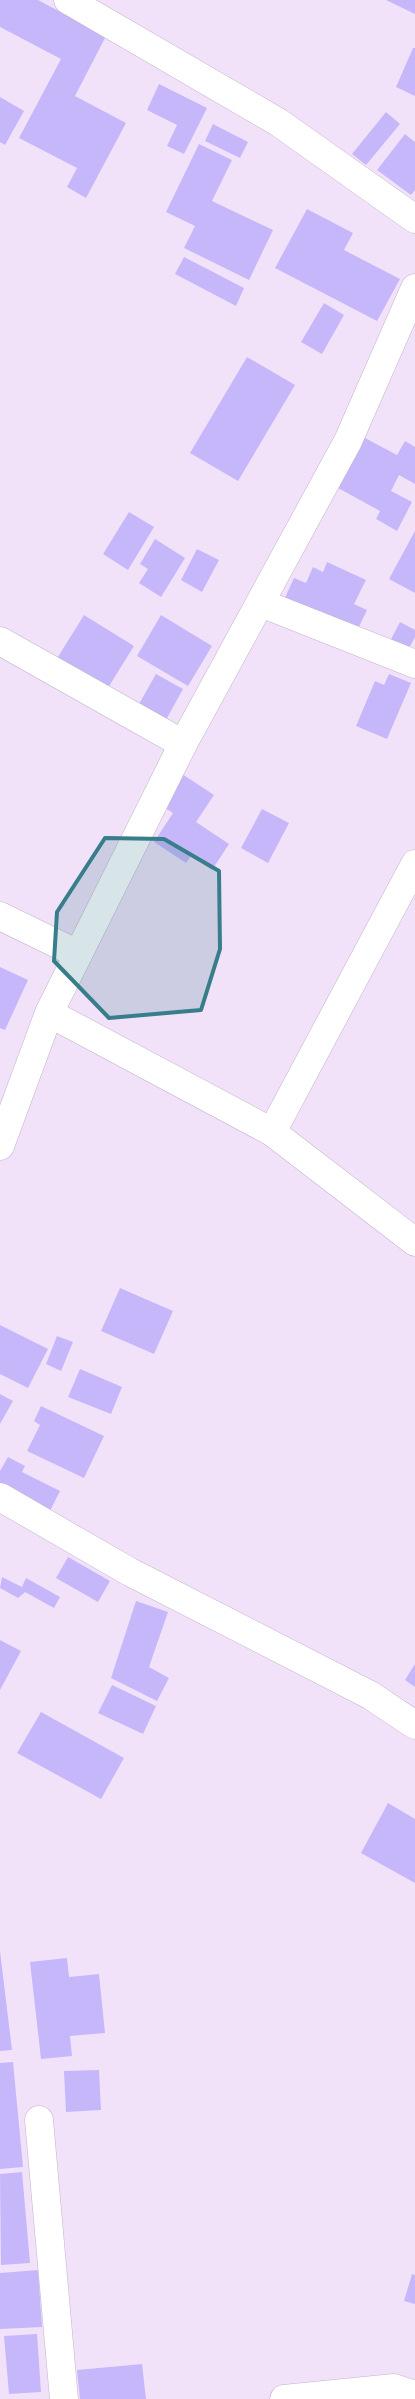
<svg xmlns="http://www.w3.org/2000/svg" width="415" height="2399" font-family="Jost,sans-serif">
<rect width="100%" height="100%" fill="#f2e2f9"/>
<g fill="#c6b7fb">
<polygon points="0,0 38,0 106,36 75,96 126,123 86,198 67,187 77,168 19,138 61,59 0,27"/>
<polygon points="386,0 415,0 415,14"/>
<polygon points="413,48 415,48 415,96 396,87"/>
<polygon points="159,84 207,108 184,154 167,146 177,125 147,110"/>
<polygon points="0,97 24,111 5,145 0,142"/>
<polygon points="386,112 400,124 366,165 352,154"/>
<polygon points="213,124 248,142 240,158 205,141"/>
<polygon points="405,134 415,142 415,190 411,195 377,170"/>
<polygon points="199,144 232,160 212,201 273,230 249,280 184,248 195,226 166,212"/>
<polygon points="307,209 353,233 344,250 400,279 377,321 275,268"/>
<polygon points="184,257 244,288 236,306 175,274"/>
<polygon points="324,303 344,315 322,354 301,342"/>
<polygon points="247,357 295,385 238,481 190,453"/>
<polygon points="365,438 397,455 405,441 415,447 415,484 399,475 391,491 412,502 397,531 376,519 380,511 338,488"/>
<polygon points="129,512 154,527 128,570 103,554"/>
<polygon points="415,531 415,593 389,579"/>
<polygon points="155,539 185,558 161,597 139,583 148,569 140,564"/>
<polygon points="197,549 219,560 202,592 181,580"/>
<polygon points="327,562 366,580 354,604 367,610 356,633 284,600 294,578 306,583 313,567 323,572"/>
<polygon points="84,615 134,646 106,691 56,660"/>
<polygon points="161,615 212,646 188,686 137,656"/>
<polygon points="400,622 415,630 415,637 407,652 389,643"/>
<polygon points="156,674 183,689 166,720 139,704"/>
<polygon points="389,674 411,683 387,739 356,726 375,681 384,685"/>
<polygon points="182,774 214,795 196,822 229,844 212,870 191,856 186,863 154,842 173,813 162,806"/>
<polygon points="262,809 289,823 268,863 241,848"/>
<polygon points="0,967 28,980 5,1030 0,1028"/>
<polygon points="120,1288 173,1311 154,1354 101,1331"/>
<polygon points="0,1325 48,1349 28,1388 0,1374"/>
<polygon points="57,1336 73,1342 61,1371 46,1364"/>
<polygon points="80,1369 122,1387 111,1414 68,1397"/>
<polygon points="0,1394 13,1401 0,1424"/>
<polygon points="41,1406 104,1436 84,1478 27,1451 40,1425 34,1421"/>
<polygon points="8,1457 25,1466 22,1472 60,1491 48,1515 0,1489 0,1471"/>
<polygon points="68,1557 110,1581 98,1602 56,1578"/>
<polygon points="2,1577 22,1587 26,1578 60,1597 54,1608 25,1592 18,1598 0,1588"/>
<polygon points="136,1601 168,1612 149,1667 169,1678 157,1701 111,1678"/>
<polygon points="0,1640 21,1651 0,1690"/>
<polygon points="415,1664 415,1687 405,1680"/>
<polygon points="112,1685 156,1706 143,1734 98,1713"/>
<polygon points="41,1712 124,1758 101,1799 17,1753"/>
<polygon points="388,1803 415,1819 415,1883 361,1853"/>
<polygon points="0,1951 12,2050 0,2051"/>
<polygon points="67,1958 69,1977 99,1974 105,2033 70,2036 72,2056 41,2059 30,1962"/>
<polygon points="13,2062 23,2167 0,2169 0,2063"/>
<polygon points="99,2070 101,2110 66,2112 64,2071"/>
<polygon points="22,2172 30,2263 1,2265 0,2174"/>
<polygon points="38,2270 42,2327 0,2329 0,2273"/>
<polygon points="412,2274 415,2275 415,2304 404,2301"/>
<polygon points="37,2334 41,2392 9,2394 4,2336"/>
<polygon points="142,2364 146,2399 80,2399 77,2370"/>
</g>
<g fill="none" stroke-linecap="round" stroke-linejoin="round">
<g stroke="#c2b4ca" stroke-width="29">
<g id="minor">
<polyline points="68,0 278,122 415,219"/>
<polyline points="261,603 415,664"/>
<polyline points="0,641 183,744"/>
<polyline points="0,916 78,954"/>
<polyline points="49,1013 272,1132 415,1242"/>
<polyline points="272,1132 415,864"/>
<polyline points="0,1146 49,1013 183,744 348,441 415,288"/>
<polyline points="0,1497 130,1572 370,1695 415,1725"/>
<polyline points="39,2120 64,2399"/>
<polyline points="284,2399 394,2388 415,2395"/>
</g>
</g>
<use href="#minor" stroke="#fff" stroke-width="28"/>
</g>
<path fill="#387e8a" fill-opacity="0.2" stroke="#387e8a" stroke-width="4" stroke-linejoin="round" d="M105 838 164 839 219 871 220 949 201 1010 109 1018 54 961 57 912Z"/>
</svg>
